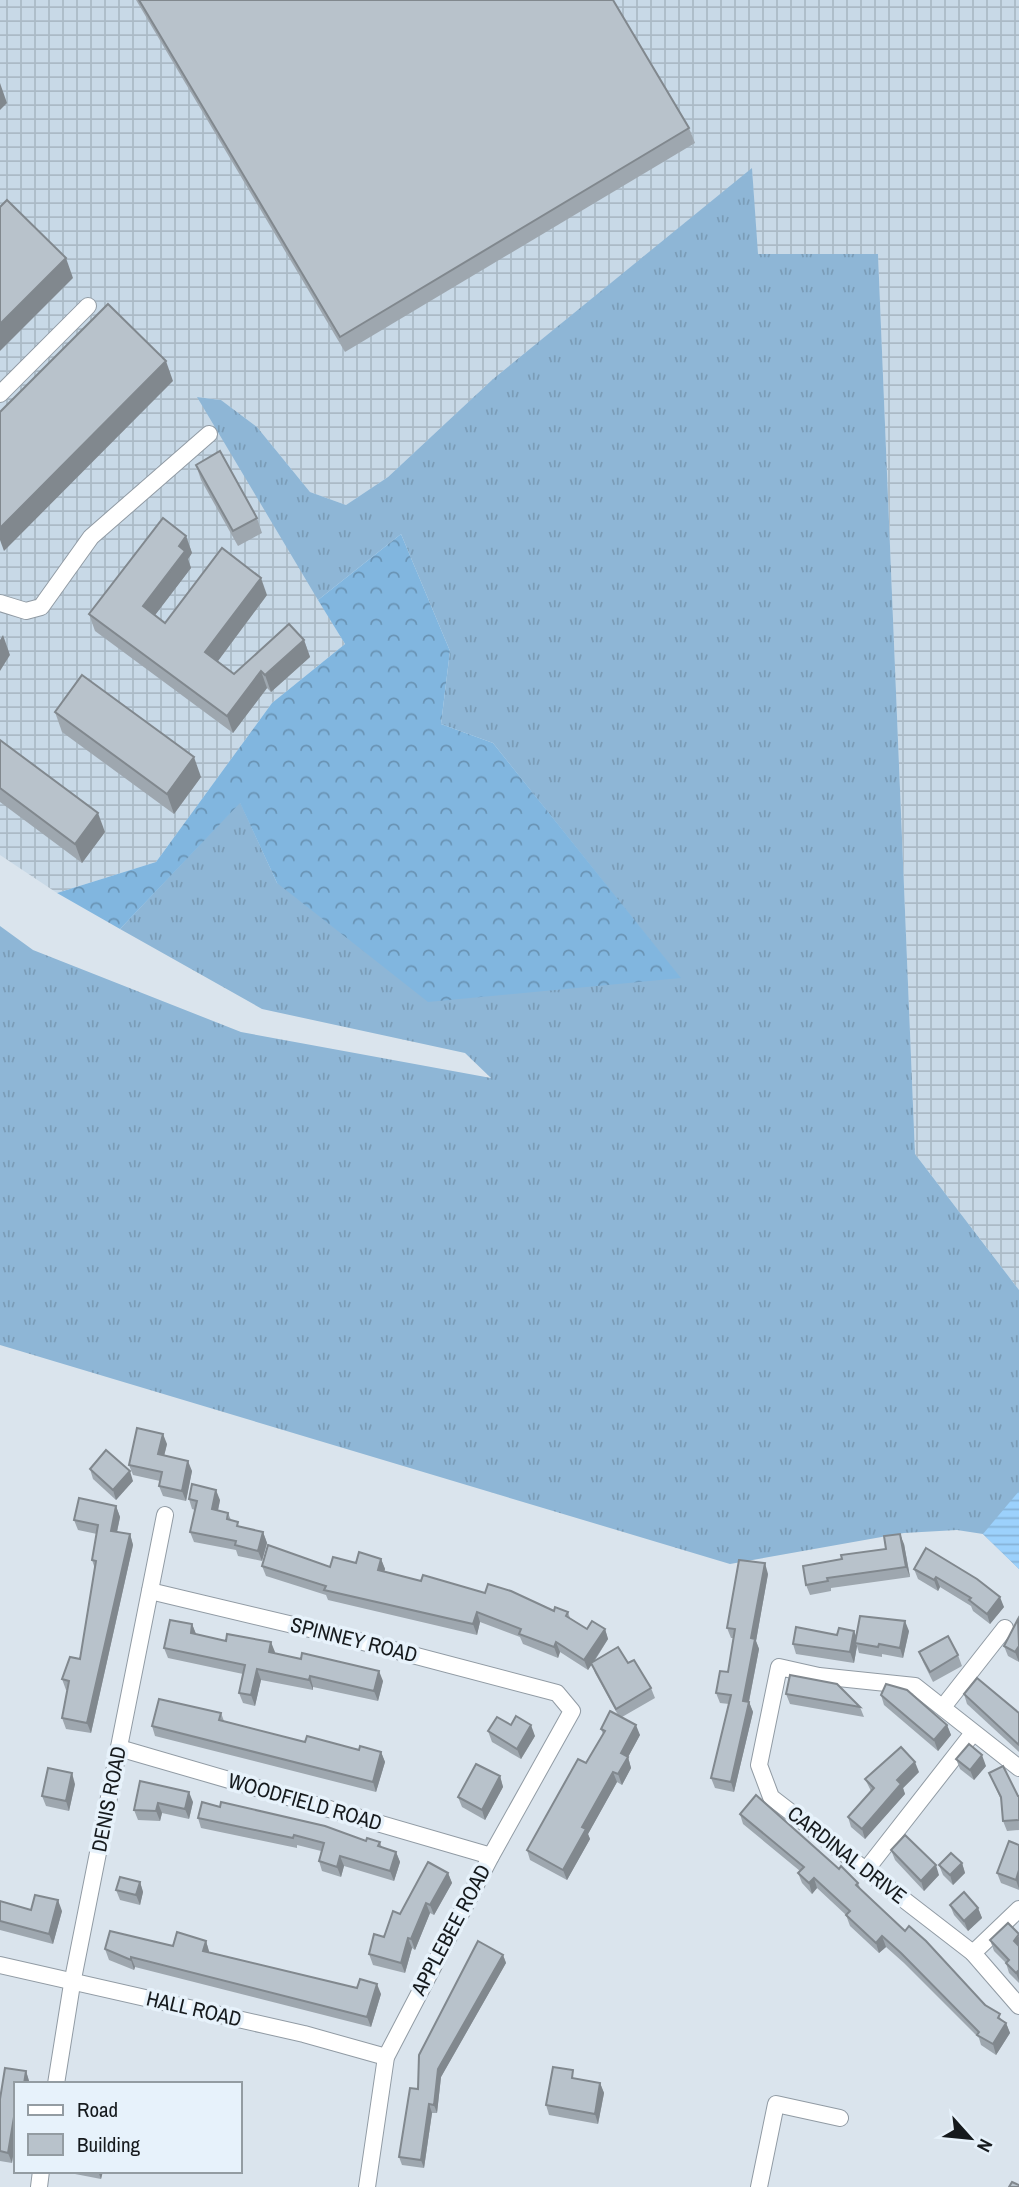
<svg xmlns="http://www.w3.org/2000/svg" width="1019" height="2187" font-family="'Archivo Narrow',sans-serif">
<defs>
<pattern id="industrial-grid" width="8" height="8" patternUnits="userSpaceOnUse" patternTransform="scale(1.75)"><rect width="8" height="8" fill="#c8d9e7"/><path d="M0 4h8M4 0v8" fill="none" stroke="#abbac6"/></pattern>
<pattern id="grass-tufts" width="24" height="20" patternUnits="userSpaceOnUse" patternTransform="scale(1.75)"><rect width="24" height="20" fill="#8eb6d6"/><path d="M3 7l-1-3M5 7V3M7 7l1-3M15 17l-1-3M17 17v-4M19 17l1-3" fill="none" stroke="#7a9cb7"/></pattern>
<pattern id="forest-crowns" width="20" height="18" patternUnits="userSpaceOnUse" patternTransform="scale(1.75)"><rect width="20" height="18" fill="#81b6df"/><path d="M2 6a3 3 0 1 1 6 0M12 15a3 3 0 1 1 6 0" fill="none" stroke="#6993b4"/></pattern>
<pattern id="water-rules" width="6" height="5" patternUnits="userSpaceOnUse" patternTransform="scale(1.75)"><rect width="6" height="5" fill="#9cd1fc"/><path d="M0 2.5h6" fill="none" stroke="#86b3d8"/></pattern>
</defs>
<rect width="100%" height="100%" fill="#dae4ed"/>
<polygon fill="url(#industrial-grid)" points="0,0 1019,0 1019,1290 915,1154 878,254 757,254 752,169 493,379 388,477 346,505 310,492 257,427 221,400 198,397 345,644 272,703 156,862 57,893 0,855"/>
<polygon fill="url(#grass-tufts)" points="752,168 758,254 878,254 915,1154 1019,1290 1019,1569 983,1534 957,1530 904,1533 730,1564 0,1345 0,926 33,950 241,1032 491,1078 465,1053 262,1009 120,929 240,802 277,883 680,978 493,743 441,724 450,651 401,534 318,600 197,397 221,400 257,427 310,492 346,505 388,477 493,379"/>
<polygon fill="url(#forest-crowns)" points="401,534 450,651 441,724 493,743 681,978 428,1002 277,883 240,803 120,929 57,893 156,862 272,703 345,644 318,600"/>
<polygon fill="url(#water-rules)" points="1019,1491 1019,1569 983,1534"/>
<g fill="none" stroke-linecap="round" stroke-linejoin="round">
<g stroke="#919ba4" stroke-width="18">
<g id="street">
<polyline points="0,394 88,306"/>
<polyline points="0,603 26,611 41,607 91,537 209,434"/>
<polyline points="150,1591 348,1638 557,1693 572,1711 491,1856 386,2057 367,2187"/>
<polyline points="943,1707 1005,1628"/>
<polyline points="119,1748 491,1856"/>
<polyline points="1019,1768 915,1686 819,1676 779,1667 759,1765 771,1797 973,1953 1019,2006"/>
<polyline points="866,1870 973,1733"/>
<polyline points="973,1953 1019,1909"/>
<polyline points="0,1965 304,2034 386,2057"/>
<polyline points="56,2084 72,1984 165,1515"/>
<polyline points="39,2187 41,2171"/>
<polyline points="759,2187 776,2104 840,2118"/>
</g>
</g>
<use href="#street" stroke="#fff" stroke-width="16"/>
</g>
<g fill="#9ea7af">
<polygon points="136,0 613,0 689,128 695,143 345,352"/>
<polygon points="196,465 257,518 262,533 238,546 201,480"/>
<polygon points="186,536 192,553 188,559 191,568 155,615 165,623 267,595 218,661 234,674 304,640 310,657 271,692 267,688 233,733 95,631 89,614"/>
<polygon points="55,712 201,777 174,814 62,732"/>
<polygon points="0,740 105,832 82,863 0,802"/>
<polygon points="167,1444 164,1456 192,1471 186,1501 163,1496 159,1486 160,1481 133,1475 129,1465"/>
<polygon points="90,1469 133,1481 116,1500 93,1479"/>
<polygon points="189,1499 220,1500 218,1511 228,1513 231,1520 240,1527 263,1532 267,1543 262,1561 238,1556 236,1550 194,1542 190,1532 195,1510 192,1509"/>
<polygon points="116,1506 120,1517 117,1532 130,1534 133,1545 91,1733 66,1729 62,1718 67,1690 66,1690 62,1679 80,1659 95,1569 92,1560 97,1534 78,1530 74,1520"/>
<polygon points="904,1544 910,1577 831,1588 831,1591 810,1595 806,1585 886,1549"/>
<polygon points="926,1548 1004,1607 990,1624 973,1611 971,1606 940,1587 938,1591 918,1579 914,1569"/>
<polygon points="381,1559 385,1569 384,1571 421,1581 485,1593 554,1611 568,1612 570,1618 587,1629 605,1629 608,1639 594,1662 628,1663 651,1688 655,1698 622,1717 640,1735 628,1757 631,1768 622,1785 617,1782 588,1834 590,1839 567,1880 530,1860 527,1850 586,1763 603,1734 601,1729 618,1715 595,1673 592,1664 588,1670 560,1652 558,1658 523,1644 520,1637 480,1622 477,1635 328,1600 326,1595 266,1576 262,1566 330,1567"/>
<polygon points="768,1574 756,1641 759,1649 749,1702 753,1712 734,1792 715,1788 711,1778 729,1704 720,1703 716,1693 728,1672 734,1638 731,1638 727,1628"/>
<polygon points="1019,1619 1019,1662 1008,1656 1004,1646"/>
<polygon points="192,1624 196,1634 275,1652 275,1654 383,1681 378,1701 313,1687 313,1690 261,1680 255,1706 243,1703 239,1693 243,1674 168,1658 164,1648"/>
<polygon points="854,1631 856,1637 909,1631 903,1658 882,1654 882,1657 859,1653 857,1646 854,1663 796,1654 793,1644 837,1635"/>
<polygon points="919,1652 958,1655 962,1666 933,1682 923,1662"/>
<polygon points="786,1694 860,1707 864,1717 790,1704"/>
<polygon points="964,1694 1019,1713 1019,1752 967,1704"/>
<polygon points="881,1695 947,1725 951,1735 938,1751 884,1705"/>
<polygon points="221,1713 224,1721 305,1742 381,1752 385,1762 376,1792 155,1736 152,1726"/>
<polygon points="511,1725 535,1736 521,1759 492,1742 488,1731"/>
<polygon points="956,1759 986,1766 974,1780 960,1769"/>
<polygon points="919,1772 903,1788 905,1794 865,1839 851,1827 848,1817 871,1791 865,1779"/>
<polygon points="989,1773 1019,1796 1019,1830 1007,1831 1003,1821 1001,1800"/>
<polygon points="500,1776 503,1787 485,1820 462,1807 458,1797"/>
<polygon points="140,1781 193,1802 189,1819 162,1813 160,1821 138,1820 134,1810"/>
<polygon points="75,1784 69,1811 46,1806 42,1796"/>
<polygon points="740,1814 839,1869 858,1883 861,1890 1006,2023 1010,2033 996,2055 981,2045 979,2038 904,1963 886,1947 879,1953 850,1926 846,1915 817,1888 812,1894 802,1883 798,1873 800,1871 743,1824"/>
<polygon points="198,1818 366,1841 380,1842 382,1848 396,1852 400,1862 394,1881 344,1866 341,1877 322,1871 319,1861 321,1851 297,1845 297,1848 201,1828"/>
<polygon points="1019,1845 1019,1890 1001,1883 997,1873"/>
<polygon points="891,1850 939,1875 924,1891 895,1860"/>
<polygon points="962,1863 965,1873 953,1885 943,1875 939,1865"/>
<polygon points="448,1873 452,1883 434,1915 430,1913 415,1950 412,1948 405,1973 373,1965 369,1954 400,1914"/>
<polygon points="140,1882 143,1892 140,1905 120,1900 116,1890"/>
<polygon points="0,1901 31,1910 62,1911 53,1944 0,1930"/>
<polygon points="950,1905 978,1908 982,1918 968,1931 954,1915"/>
<polygon points="1019,1934 1019,1983 1009,1973 1006,1963 994,1951 990,1940"/>
<polygon points="206,1941 209,1952 381,1994 371,2027 135,1967 134,1970 109,1960 105,1949 173,1946"/>
<polygon points="503,1955 506,1963 441,2077 437,2113 432,2113 424,2168 402,2165 399,2157 418,2089"/>
<polygon points="26,2071 29,2081 29,2084 16,2084 12,2163 0,2161 0,2099"/>
<polygon points="576,2079 600,2083 604,2093 598,2124 549,2115 546,2105"/>
<polygon points="74,2171 103,2171 101,2179 75,2174"/>
</g>
<g fill="#81888e">
<polygon points="0,83 7,103 0,110"/>
<polygon points="66,258 73,278 0,351 0,324"/>
<polygon points="166,361 173,381 4,551 0,540 0,528"/>
<polygon points="186,536 192,553 188,559 191,568 149,623 143,606 179,546"/>
<polygon points="261,578 267,595 212,669 205,652"/>
<polygon points="3,635 10,655 0,671 0,640"/>
<polygon points="304,640 310,657 271,692 265,675"/>
<polygon points="261,671 267,688 233,733 227,716"/>
<polygon points="194,757 201,777 174,814 167,794"/>
<polygon points="98,813 105,832 82,863 75,844"/>
<polygon points="163,1434 167,1444 162,1464 158,1454"/>
<polygon points="188,1461 192,1471 186,1501 182,1491"/>
<polygon points="130,1471 133,1481 116,1500 113,1490"/>
<polygon points="216,1490 220,1500 216,1519 212,1509"/>
<polygon points="116,1506 120,1517 115,1541 111,1531"/>
<polygon points="263,1532 267,1543 262,1561 258,1551"/>
<polygon points="130,1534 133,1545 91,1733 87,1723"/>
<polygon points="900,1534 904,1544 910,1577 906,1567"/>
<polygon points="381,1559 385,1569 382,1580 378,1570"/>
<polygon points="765,1563 768,1574 756,1641 759,1649 747,1711 749,1702 753,1712 734,1792 731,1782 751,1638"/>
<polygon points="936,1577 940,1587 938,1591 934,1580"/>
<polygon points="1000,1597 1004,1607 990,1624 987,1614"/>
<polygon points="477,1612 480,1622 477,1635 473,1624"/>
<polygon points="905,1621 909,1631 903,1658 900,1648"/>
<polygon points="192,1624 196,1634 191,1633"/>
<polygon points="605,1629 608,1639 588,1670 584,1660"/>
<polygon points="854,1631 858,1641 855,1643 857,1646 854,1663 850,1652"/>
<polygon points="271,1642 275,1652 273,1663 269,1652"/>
<polygon points="556,1642 560,1652 558,1658 554,1647"/>
<polygon points="1019,1646 1019,1662 1015,1652"/>
<polygon points="257,1669 261,1680 255,1706 251,1695"/>
<polygon points="379,1671 383,1681 378,1701 374,1691"/>
<polygon points="310,1676 313,1687 313,1690 309,1680"/>
<polygon points="531,1725 535,1736 521,1759 517,1749"/>
<polygon points="636,1725 640,1735 627,1759 628,1757 631,1768 622,1785 618,1774 621,1753"/>
<polygon points="947,1725 951,1735 938,1751 934,1740"/>
<polygon points="381,1752 385,1762 376,1792 373,1782"/>
<polygon points="982,1755 986,1766 974,1780 970,1770"/>
<polygon points="915,1762 919,1772 903,1788 905,1794 865,1839 862,1829 897,1780"/>
<polygon points="613,1772 617,1782 588,1834 590,1839 567,1880 563,1870 582,1827"/>
<polygon points="72,1773 75,1784 69,1811 66,1801"/>
<polygon points="500,1776 503,1787 485,1820 482,1810"/>
<polygon points="189,1792 193,1802 189,1819 185,1809"/>
<polygon points="158,1803 162,1813 160,1821 156,1811"/>
<polygon points="396,1852 400,1862 394,1881 390,1871"/>
<polygon points="340,1856 344,1866 341,1877 337,1867"/>
<polygon points="962,1863 965,1873 953,1885 950,1875"/>
<polygon points="936,1865 939,1875 924,1891 921,1881"/>
<polygon points="1019,1870 1019,1889 1016,1880"/>
<polygon points="448,1873 452,1883 434,1915 430,1905"/>
<polygon points="814,1878 817,1888 812,1894 809,1883"/>
<polygon points="140,1882 143,1892 140,1905 136,1895"/>
<polygon points="58,1900 62,1911 53,1944 49,1934"/>
<polygon points="426,1903 430,1913 415,1950 411,1939"/>
<polygon points="978,1908 982,1918 968,1931 964,1921"/>
<polygon points="882,1936 886,1947 879,1953 876,1943"/>
<polygon points="1019,1936 1019,1949 1014,1941"/>
<polygon points="408,1938 412,1948 405,1973 401,1963"/>
<polygon points="206,1941 209,1951 207,1961 203,1951"/>
<polygon points="503,1955 506,1963 441,2077 437,2113 434,2105 438,2069"/>
<polygon points="131,1957 135,1967 134,1970 131,1960"/>
<polygon points="1019,1970 1019,1981 1016,1973"/>
<polygon points="377,1984 381,1994 371,2027 367,2017"/>
<polygon points="1006,2023 1010,2033 996,2055 993,2044"/>
<polygon points="26,2071 29,2081 29,2084 24,2084"/>
<polygon points="600,2083 604,2093 598,2124 595,2114"/>
<polygon points="429,2104 432,2113 424,2168 421,2160"/>
<polygon points="16,2105 16,2138 12,2163 8,2153"/>
<polygon points="98,2171 103,2171 101,2179"/>
</g>
<g fill="#b8c2cb" stroke="#81888e" stroke-width="2">
<polygon points="139,0 613,0 689,128 340,337"/>
<polygon points="7,200 66,258 0,324 0,207"/>
<polygon points="108,304 166,361 0,528 0,412"/>
<polygon points="220,451 257,518 233,531 196,465"/>
<polygon points="163,518 186,536 179,546 185,551 143,606 165,623 222,548 261,578 205,652 234,674 289,624 304,640 265,675 261,671 227,716 89,614"/>
<polygon points="82,675 194,757 167,794 55,712"/>
<polygon points="0,740 98,813 75,844 0,788"/>
<polygon points="137,1428 163,1434 158,1454 188,1461 182,1491 159,1486 162,1472 129,1465"/>
<polygon points="106,1450 130,1471 113,1490 90,1469"/>
<polygon points="192,1484 216,1490 212,1509 228,1513 227,1519 238,1522 237,1526 263,1532 258,1551 235,1545 236,1541 190,1532 197,1501 189,1499"/>
<polygon points="79,1498 116,1506 111,1531 130,1534 87,1723 62,1718 69,1681 62,1679 70,1657 80,1659 96,1561 92,1560 98,1525 74,1520"/>
<polygon points="900,1534 906,1567 827,1578 828,1581 806,1585 803,1566 842,1559 841,1555 886,1549 884,1536"/>
<polygon points="268,1545 330,1567 333,1557 356,1563 359,1552 381,1559 378,1570 421,1581 423,1575 485,1593 488,1584 511,1591 554,1611 555,1607 568,1612 566,1616 587,1629 592,1621 605,1629 584,1660 556,1642 554,1647 519,1634 521,1629 477,1612 473,1624 324,1590 326,1586 262,1566"/>
<polygon points="926,1548 977,1579 1000,1597 987,1614 969,1600 971,1598 936,1577 934,1580 914,1569"/>
<polygon points="739,1560 765,1563 751,1638 755,1639 743,1701 749,1702 731,1782 711,1778 731,1695 716,1693 720,1671 728,1672 735,1629 727,1628"/>
<polygon points="860,1616 905,1621 900,1648 879,1644 878,1647 855,1643"/>
<polygon points="1018,1619 1019,1646 1015,1652 1004,1646"/>
<polygon points="170,1620 192,1624 191,1633 226,1641 227,1634 271,1642 269,1652 301,1659 302,1653 379,1671 374,1691 310,1676 309,1680 257,1669 251,1695 239,1693 245,1665 164,1648"/>
<polygon points="796,1627 837,1635 839,1628 854,1631 850,1652 793,1644"/>
<polygon points="948,1636 958,1655 930,1672 919,1652"/>
<polygon points="618,1647 628,1663 634,1660 651,1688 616,1709 591,1663"/>
<polygon points="790,1675 837,1684 860,1707 786,1694"/>
<polygon points="977,1678 1019,1713 1019,1745 964,1694"/>
<polygon points="886,1684 907,1690 947,1725 934,1740 881,1695"/>
<polygon points="159,1699 221,1713 219,1720 305,1742 307,1736 359,1750 360,1746 381,1752 373,1782 152,1726"/>
<polygon points="610,1711 636,1725 621,1753 628,1757 618,1774 613,1772 582,1827 586,1829 563,1870 527,1850 578,1759 586,1763 605,1731 601,1729"/>
<polygon points="516,1716 531,1725 517,1749 488,1731 497,1717 511,1725"/>
<polygon points="969,1744 982,1755 970,1770 956,1759"/>
<polygon points="901,1747 915,1762 897,1780 901,1784 862,1829 848,1817 874,1788 865,1779"/>
<polygon points="476,1764 500,1776 482,1810 458,1797"/>
<polygon points="1003,1766 1018,1796 1019,1796 1019,1820 1003,1821 1001,1797 989,1773"/>
<polygon points="48,1768 72,1773 66,1801 42,1796"/>
<polygon points="140,1781 189,1792 185,1809 158,1803 156,1811 134,1810"/>
<polygon points="756,1795 839,1869 841,1866 858,1883 856,1885 905,1931 909,1926 926,1941 985,2005 1000,2014 998,2018 1006,2023 993,2044 977,2035 979,2032 901,1953 882,1936 876,1943 846,1915 850,1911 814,1878 809,1883 798,1873 804,1867 740,1814"/>
<polygon points="202,1802 220,1807 221,1802 325,1826 366,1841 367,1838 380,1842 378,1846 396,1852 390,1871 340,1856 337,1867 319,1861 324,1843 294,1835 293,1838 198,1818"/>
<polygon points="905,1835 936,1865 921,1881 891,1850"/>
<polygon points="1009,1841 1019,1845 1019,1870 1016,1880 997,1873"/>
<polygon points="951,1853 962,1863 950,1875 939,1865"/>
<polygon points="428,1862 448,1873 430,1905 426,1903 411,1939 408,1938 401,1963 369,1954 374,1934 384,1937 393,1911 400,1914"/>
<polygon points="120,1877 140,1882 136,1895 116,1890"/>
<polygon points="964,1892 978,1908 964,1921 950,1905"/>
<polygon points="35,1895 58,1900 49,1934 0,1921 0,1901 31,1910"/>
<polygon points="1008,1923 1019,1934 1014,1941 1019,1946 1019,1970 1016,1973 1006,1963 1009,1960 990,1940"/>
<polygon points="110,1931 173,1946 177,1932 206,1941 203,1951 357,1988 360,1979 377,1984 367,2017 131,1957 131,1960 105,1949"/>
<polygon points="478,1941 503,1955 438,2069 434,2105 429,2104 421,2160 399,2157 410,2088 418,2089 419,2055"/>
<polygon points="553,2067 573,2070 572,2078 600,2083 595,2114 546,2105"/>
<polygon points="5,2068 26,2071 24,2084 16,2084 16,2105 8,2153 0,2151 0,2099"/>
<polygon points="1012,2182 1019,2185 1019,2187 1009,2187"/>
</g>
<g text-anchor="middle" stroke-width="7" stroke-linejoin="round" paint-order="stroke">
<g font-size="21" fill="#161a1d" stroke="#e7f2fb">
<text transform="translate(354 1640) rotate(14)" y="7">SPINNEY ROAD</text>
<text transform="translate(109 1799) rotate(-79)" y="7">DENIS ROAD</text>
<text transform="translate(305 1802) rotate(16)" y="7">WOODFIELD ROAD</text>
<text transform="translate(847 1855) rotate(38)" y="7">CARDINAL DRIVE</text>
<text transform="translate(451 1930) rotate(-62)" y="7">APPLEBEE ROAD</text>
<text transform="translate(194 2009) rotate(13)" y="7">HALL ROAD</text>
</g>
</g>
<rect x="14" y="2082" width="228" height="91" fill="#e7f2fb" stroke="#939ca2" stroke-width="2"/>
<rect x="28" y="2105" width="35" height="10" fill="#ffffff" stroke="#939ca2" stroke-width="2"/>
<text x="77" y="2117" font-size="21" fill="#161a1d">Road</text>
<rect x="28" y="2134" width="35" height="21" fill="#b8c2cb" stroke="#939ca2" stroke-width="2"/>
<text x="77" y="2152" font-size="21" fill="#161a1d">Building</text>
<g transform="translate(970 2138) rotate(117)" stroke="#e7f2fb" stroke-width="5" paint-order="stroke">
<path d="M0-5L12 26L0 18L-12 26Z" fill="#161a1d"/>
<text y="-10" font-size="19" font-weight="bold" text-anchor="middle" fill="#161a1d">N</text>
</g>
</svg>
